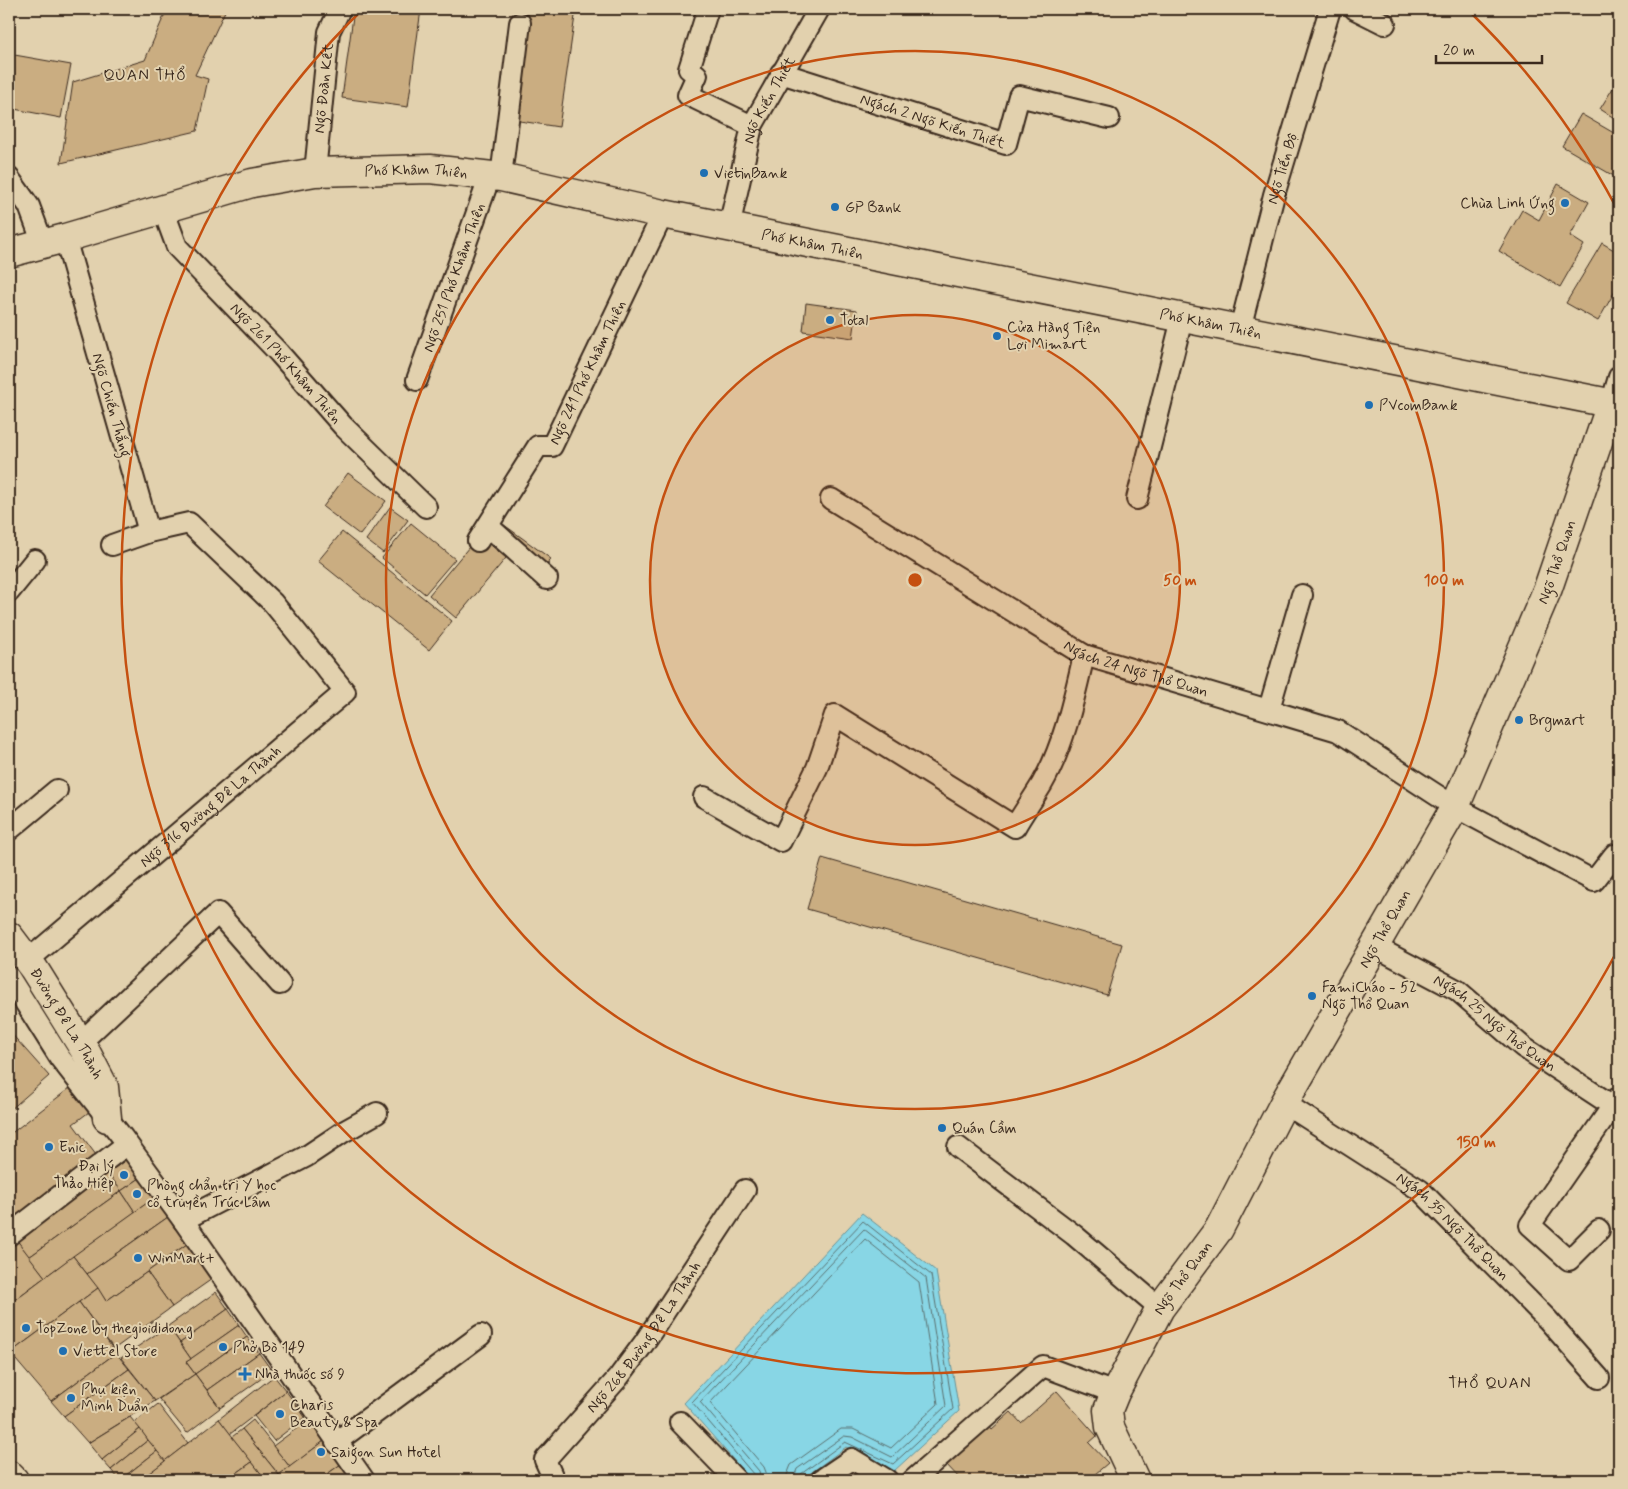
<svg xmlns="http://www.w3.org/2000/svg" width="1628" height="1489" font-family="Mynerve,sans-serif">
<rect width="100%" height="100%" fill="#e2d1ae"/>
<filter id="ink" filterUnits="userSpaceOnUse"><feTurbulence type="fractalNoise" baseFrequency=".02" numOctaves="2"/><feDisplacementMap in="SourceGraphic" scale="10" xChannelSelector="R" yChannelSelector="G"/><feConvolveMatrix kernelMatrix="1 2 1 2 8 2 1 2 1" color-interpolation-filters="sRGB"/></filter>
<g filter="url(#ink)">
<polygon fill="#88d6e5" stroke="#699195" points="862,1213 936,1271 959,1411 894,1471 846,1447 801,1480 751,1480 684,1403"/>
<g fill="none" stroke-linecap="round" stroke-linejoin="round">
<g stroke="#5a6f6e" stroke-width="1">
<polyline points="755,1480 754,1475 692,1402 863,1221 931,1275 953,1409 893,1464 845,1442 801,1474 799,1480"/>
<polyline points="761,1480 759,1471 700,1402 864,1229 926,1278 946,1406 892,1457 852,1437 844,1436 797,1469 793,1480"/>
<polyline points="769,1480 764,1467 710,1403 865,1239 919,1282 938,1404 891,1448 853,1429 841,1429 791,1465 785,1480"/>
</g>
</g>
<g fill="#caad81" stroke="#3b2a1e">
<polygon points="167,9 226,9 195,75 208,79 197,131 61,163 73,82 145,60"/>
<polygon points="354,9 421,9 408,107 342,98"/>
<polygon points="529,9 576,9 559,127 513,120"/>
<polygon points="9,54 71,65 61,118 9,108"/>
<polygon points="1613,88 1619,92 1619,121 1600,109"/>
<polygon points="1581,114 1619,136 1619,179 1562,146"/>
<polygon points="1558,184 1589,202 1570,236 1584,245 1560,287 1499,251 1522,210 1539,220"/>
<polygon points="1602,243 1619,253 1619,284 1598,321 1566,303"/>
<polygon points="806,303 857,310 853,338 803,331"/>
<polygon points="348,473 386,501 360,535 323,507"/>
<polygon points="390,507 408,520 383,553 366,540"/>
<polygon points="496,519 551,559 542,574"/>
<polygon points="411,523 455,559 425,594 382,558"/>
<polygon points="342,532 452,621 429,650 318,561"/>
<polygon points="479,535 506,558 456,618 429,595"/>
<polygon points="822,858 1122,944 1107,995 807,909"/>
<polygon points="9,1031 49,1076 9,1111"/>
<polygon points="70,1088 89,1112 73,1124 99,1159 9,1227 9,1135"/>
<polygon points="127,1159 140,1178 121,1191 108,1173"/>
<polygon points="108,1173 121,1191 29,1257 16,1239"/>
<polygon points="140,1178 154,1198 135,1212 121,1191"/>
<polygon points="121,1191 135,1212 45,1277 29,1257"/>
<polygon points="154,1198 168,1217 87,1274 73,1256"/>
<polygon points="168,1217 187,1244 106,1301 87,1274"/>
<polygon points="16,1239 45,1277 9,1304 9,1244"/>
<polygon points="187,1244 212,1279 172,1307 147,1272"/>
<polygon points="73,1256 98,1288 10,1353 9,1304"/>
<polygon points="147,1272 172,1307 114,1349 79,1302 98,1288 106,1301"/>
<polygon points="216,1292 228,1309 180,1343 168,1326"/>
<polygon points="79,1302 116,1353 51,1401 10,1353"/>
<polygon points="228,1309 239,1325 191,1359 180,1343"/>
<polygon points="239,1325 247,1337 195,1374 186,1362"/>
<polygon points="168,1326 191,1359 186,1362 195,1374 155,1401 121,1358"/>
<polygon points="247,1337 259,1353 207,1390 195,1374"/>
<polygon points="116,1353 129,1369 64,1416 51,1401"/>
<polygon points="259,1353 272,1371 220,1408 207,1390"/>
<polygon points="129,1369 155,1401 88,1443 64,1416"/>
<polygon points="195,1374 220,1408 187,1433 159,1399"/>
<polygon points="274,1376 286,1391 230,1434 219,1419"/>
<polygon points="286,1391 305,1417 274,1441 254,1416"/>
<polygon points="1057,1391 1097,1436 1089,1443 1108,1463 1088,1480 961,1480 945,1463 988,1424 992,1429 1011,1412 1021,1423"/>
<polygon points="158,1404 188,1443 165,1461 134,1423"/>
<polygon points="130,1417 140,1429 102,1460 88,1443"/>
<polygon points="219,1419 252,1462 227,1480 140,1480"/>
<polygon points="253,1420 290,1467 279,1475 242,1429"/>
<polygon points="308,1420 324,1441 290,1467 273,1446"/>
<polygon points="140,1429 148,1440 111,1470 102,1460"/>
<polygon points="242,1429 279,1475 272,1480 266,1480 232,1437"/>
<polygon points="148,1440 157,1451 120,1480 111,1470"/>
<polygon points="324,1441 341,1464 319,1480 272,1480"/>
<polygon points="157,1451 165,1461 140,1480 120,1480"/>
<polygon points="252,1462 266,1480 227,1480"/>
<polygon points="341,1464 353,1480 319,1480"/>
</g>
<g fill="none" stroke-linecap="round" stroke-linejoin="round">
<g stroke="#3b2a1e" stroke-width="24">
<g id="lane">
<polyline points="708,9 689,69 697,75 688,95 752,126"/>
<polyline points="1355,9 1385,24"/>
<path id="s1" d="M781 73 1006 144 1019 96 1109 118"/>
<path id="s2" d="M315 172 329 32 340 9"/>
<polyline points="501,177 520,23"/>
<polyline points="9,178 29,206 43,244"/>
<path id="s3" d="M163 209 177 247 279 353 343 426 426 507"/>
<path id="s4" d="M729 227 752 126 819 9"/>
<path id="s5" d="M1240 329 1274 195 1330 9"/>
<path id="s6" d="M417 380 490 176"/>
<polyline points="1611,404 1619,377"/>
<path id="s7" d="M831 499 1084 655 1338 731 1455 807 1594 881 1614 855 1619 857"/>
<polyline points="1137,499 1182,319"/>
<polyline points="488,526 547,579"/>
<path id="s8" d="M478 541 538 446H552L663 214"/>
<polyline points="112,545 149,532"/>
<polyline points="9,592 35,560"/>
<polyline points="1269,709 1302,595"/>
<path d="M704 797 781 841 817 768 835 715 1015 827C1023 813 1033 799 1042 784 1064 746 1074 698 1084 655"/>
<polyline points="9,830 57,790"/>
<path id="s9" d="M1374 946 1457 990 1523 1047 1619 1110"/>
<path id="s10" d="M27 961 345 692 273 603 189 523 149 532 65 238"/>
<polyline points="9,977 60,1058 123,1138 183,1220 364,1480"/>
<polyline points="80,1043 218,913 280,984"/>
<path id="s11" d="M1284 1103 1420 1190 1548 1320 1599 1378"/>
<polyline points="958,1147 1074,1235 1160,1308"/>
<polyline points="183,1220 307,1156 343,1132 377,1113"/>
<polyline points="1599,1230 1569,1260 1530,1225 1619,1097"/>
<polyline points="9,1235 127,1144"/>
<polyline points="680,1422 736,1480"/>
<polyline points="336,1442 481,1335"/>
<path id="s12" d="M554 1480 545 1460 618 1378 644 1343 745 1190"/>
<polyline points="821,1480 852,1459 887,1480"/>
<polyline points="913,1480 1043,1366 1115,1393"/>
</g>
</g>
<g stroke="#3b2a1e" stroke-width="31">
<g id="street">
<path id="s13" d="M9 936 34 969 87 1054 104 1087 107 1118"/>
<path id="s14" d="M1135 1480 1110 1427 1108 1410 1115 1393 1160 1308 1219 1229 1284 1103 1455 807 1548 588 1611 404"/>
</g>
</g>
<g stroke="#3b2a1e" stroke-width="31">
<g id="secondary">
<path id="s15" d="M9 253 65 238 252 183 315 172 430 169 501 177 663 214 1619 405"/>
</g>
</g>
<g stroke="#3b2a1e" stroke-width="31">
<polyline id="primary" points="9,1475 14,1480"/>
</g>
<use href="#lane" stroke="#e2d1ae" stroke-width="20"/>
<use href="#street" stroke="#e2d1ae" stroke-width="28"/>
<use href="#secondary" stroke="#e2d1ae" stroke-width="28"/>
<use href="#primary" stroke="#e2d1ae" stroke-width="28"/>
</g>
</g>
<circle cx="915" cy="580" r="265" fill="#c55010" fill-opacity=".12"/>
<g fill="none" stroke="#c55010" stroke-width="2.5">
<circle cx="915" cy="580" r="265"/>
<circle cx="915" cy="580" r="529"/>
<path d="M1616 953A794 794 0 1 1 363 9M1467 9A794 794 0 0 1 1616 207"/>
</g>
<g fill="#1f6fb2" stroke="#e2d1ae" stroke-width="2">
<circle cx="704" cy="173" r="5"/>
<circle cx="1565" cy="203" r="5"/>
<circle cx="835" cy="207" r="5"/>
<circle cx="830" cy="320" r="5"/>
<circle cx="997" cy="336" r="5"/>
<circle cx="1369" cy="405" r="5"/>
<circle cx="1519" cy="720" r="5"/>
<circle cx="1312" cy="996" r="5"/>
<circle cx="942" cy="1128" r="5"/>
<circle cx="49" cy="1147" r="5"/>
<circle cx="124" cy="1175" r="5"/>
<circle cx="137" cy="1194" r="5"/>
<circle cx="138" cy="1258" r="5"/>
<circle cx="26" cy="1328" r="5"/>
<circle cx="223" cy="1347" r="5"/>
<circle cx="63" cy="1351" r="5"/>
<path d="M242.5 1366.5h5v5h5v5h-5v5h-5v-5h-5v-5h5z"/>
<circle cx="71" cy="1398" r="5"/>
<circle cx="280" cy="1414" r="5"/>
<circle cx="321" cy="1452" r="5"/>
</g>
<g text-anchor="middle" stroke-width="4" stroke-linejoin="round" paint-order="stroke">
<g font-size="15" fill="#3b2a1e" stroke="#e2d1ae">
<text dy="5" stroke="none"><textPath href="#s2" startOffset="84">Ngõ Đoàn Kết</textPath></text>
<text dy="5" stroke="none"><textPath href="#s4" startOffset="134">Ngõ Kiến Thiết</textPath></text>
<text dy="5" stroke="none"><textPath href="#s1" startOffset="159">Ngách 2 Ngõ Kiến Thiết</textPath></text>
<text dy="5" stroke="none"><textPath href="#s5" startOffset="166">Ngõ Tiến Bộ</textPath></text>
<text dy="5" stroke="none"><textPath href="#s15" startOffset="418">Phố Khâm Thiên</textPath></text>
<text dy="5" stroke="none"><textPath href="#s15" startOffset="822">Phố Khâm Thiên</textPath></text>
<text dy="5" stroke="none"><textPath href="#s6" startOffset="109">Ngõ 251 Phố Khâm Thiên</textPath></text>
<text dy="5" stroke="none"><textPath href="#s15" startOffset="1228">Phố Khâm Thiên</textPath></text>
<text dy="5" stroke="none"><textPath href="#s3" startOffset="200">Ngõ 261 Phố Khâm Thiên</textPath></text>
<text dy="5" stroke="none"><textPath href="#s8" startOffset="208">Ngõ 241 Phố Khâm Thiên</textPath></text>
<text transform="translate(112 405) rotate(74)" y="5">Ngõ Chiến Thắng</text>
<text dy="5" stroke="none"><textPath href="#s14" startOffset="1038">Ngõ Thổ Quan</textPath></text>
<text dy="5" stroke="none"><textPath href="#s7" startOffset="351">Ngách 24 Ngõ Thổ Quan</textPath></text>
<text dy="5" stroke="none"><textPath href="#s10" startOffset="240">Ngõ 316 Đường Đê La Thành</textPath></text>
<text dy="5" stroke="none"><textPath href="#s14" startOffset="632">Ngõ Thổ Quan</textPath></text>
<text dy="5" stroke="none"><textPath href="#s9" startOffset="144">Ngách 25 Ngõ Thổ Quan</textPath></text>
<text dy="5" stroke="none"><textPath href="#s13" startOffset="105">Đường Đê La Thành</textPath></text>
<text dy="5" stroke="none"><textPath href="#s11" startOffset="210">Ngách 35 Ngõ Thổ Quan</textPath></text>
<text dy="5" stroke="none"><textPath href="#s14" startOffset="228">Ngõ Thổ Quan</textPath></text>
<text dy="5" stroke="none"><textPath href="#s12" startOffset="180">Ngõ 268 Đường Đê La Thành</textPath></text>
</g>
<g font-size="15" fill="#3b2a1e" stroke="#e2d1ae" text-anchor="start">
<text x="714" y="178">VietinBank</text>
<text x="1555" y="208" text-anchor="end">Chùa Linh Ứng</text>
<text x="845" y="212">GP Bank</text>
<text x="840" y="325">Total</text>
<text x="1007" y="332">Cửa Hàng Tiện<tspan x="1007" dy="17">Lợi Mimart</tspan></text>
<text x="1379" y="410">PVcomBank</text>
<text x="1529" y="725">Brgmart</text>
<text x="1322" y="992">FamiCháo - 52<tspan x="1322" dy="17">Ngõ Thổ Quan</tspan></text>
<text x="952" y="1133">Quán Cầm</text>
<text x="59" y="1152">Enic</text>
<text x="114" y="1171" text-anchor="end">Đại lý<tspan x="114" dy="17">Thảo Hiệp</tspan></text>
<text x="147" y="1190">Phòng chẩn trị Y học<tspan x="147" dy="17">cổ truyền Trúc Lâm</tspan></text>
<text x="148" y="1263">WinMart+</text>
<text x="36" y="1333">TopZone by thegioididong</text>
<text x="233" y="1352">Phở Bò 149</text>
<text x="73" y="1356">Viettel Store</text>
<text x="255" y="1379">Nhà thuốc số 9</text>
<text x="81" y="1394">Phụ kiện<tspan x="81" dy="17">Minh Duẩn</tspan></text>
<text x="290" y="1410">Charis<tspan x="290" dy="17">Beauty &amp; Spa</tspan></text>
<text x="331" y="1457">Saigon Sun Hotel</text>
</g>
<g font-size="16" letter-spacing="1" fill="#3b2a1e" stroke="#e2d1ae">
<text x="145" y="80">QUAN THỔ</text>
<text x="1490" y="1388">THỔ QUAN</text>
</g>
</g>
<circle cx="915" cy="580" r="8" fill="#c55010" stroke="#e2d1ae" stroke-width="2.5"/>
<g font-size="15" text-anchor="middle" font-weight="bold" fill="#c55010" stroke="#e2d1ae" stroke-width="4" stroke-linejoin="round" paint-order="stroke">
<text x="1180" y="585">50 m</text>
<text x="1444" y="585">100 m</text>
<text x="1476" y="1147">150 m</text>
</g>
<rect width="1628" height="1489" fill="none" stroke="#e2d1ae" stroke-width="30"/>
<rect x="15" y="15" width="1598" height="1459" fill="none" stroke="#3b2a1e" stroke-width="2" filter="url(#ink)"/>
<path d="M1436 55v8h106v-8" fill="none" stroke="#3b2a1e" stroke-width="2.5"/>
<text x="1443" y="55" font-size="15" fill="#3b2a1e" stroke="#e2d1ae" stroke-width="4" paint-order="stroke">20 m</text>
</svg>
